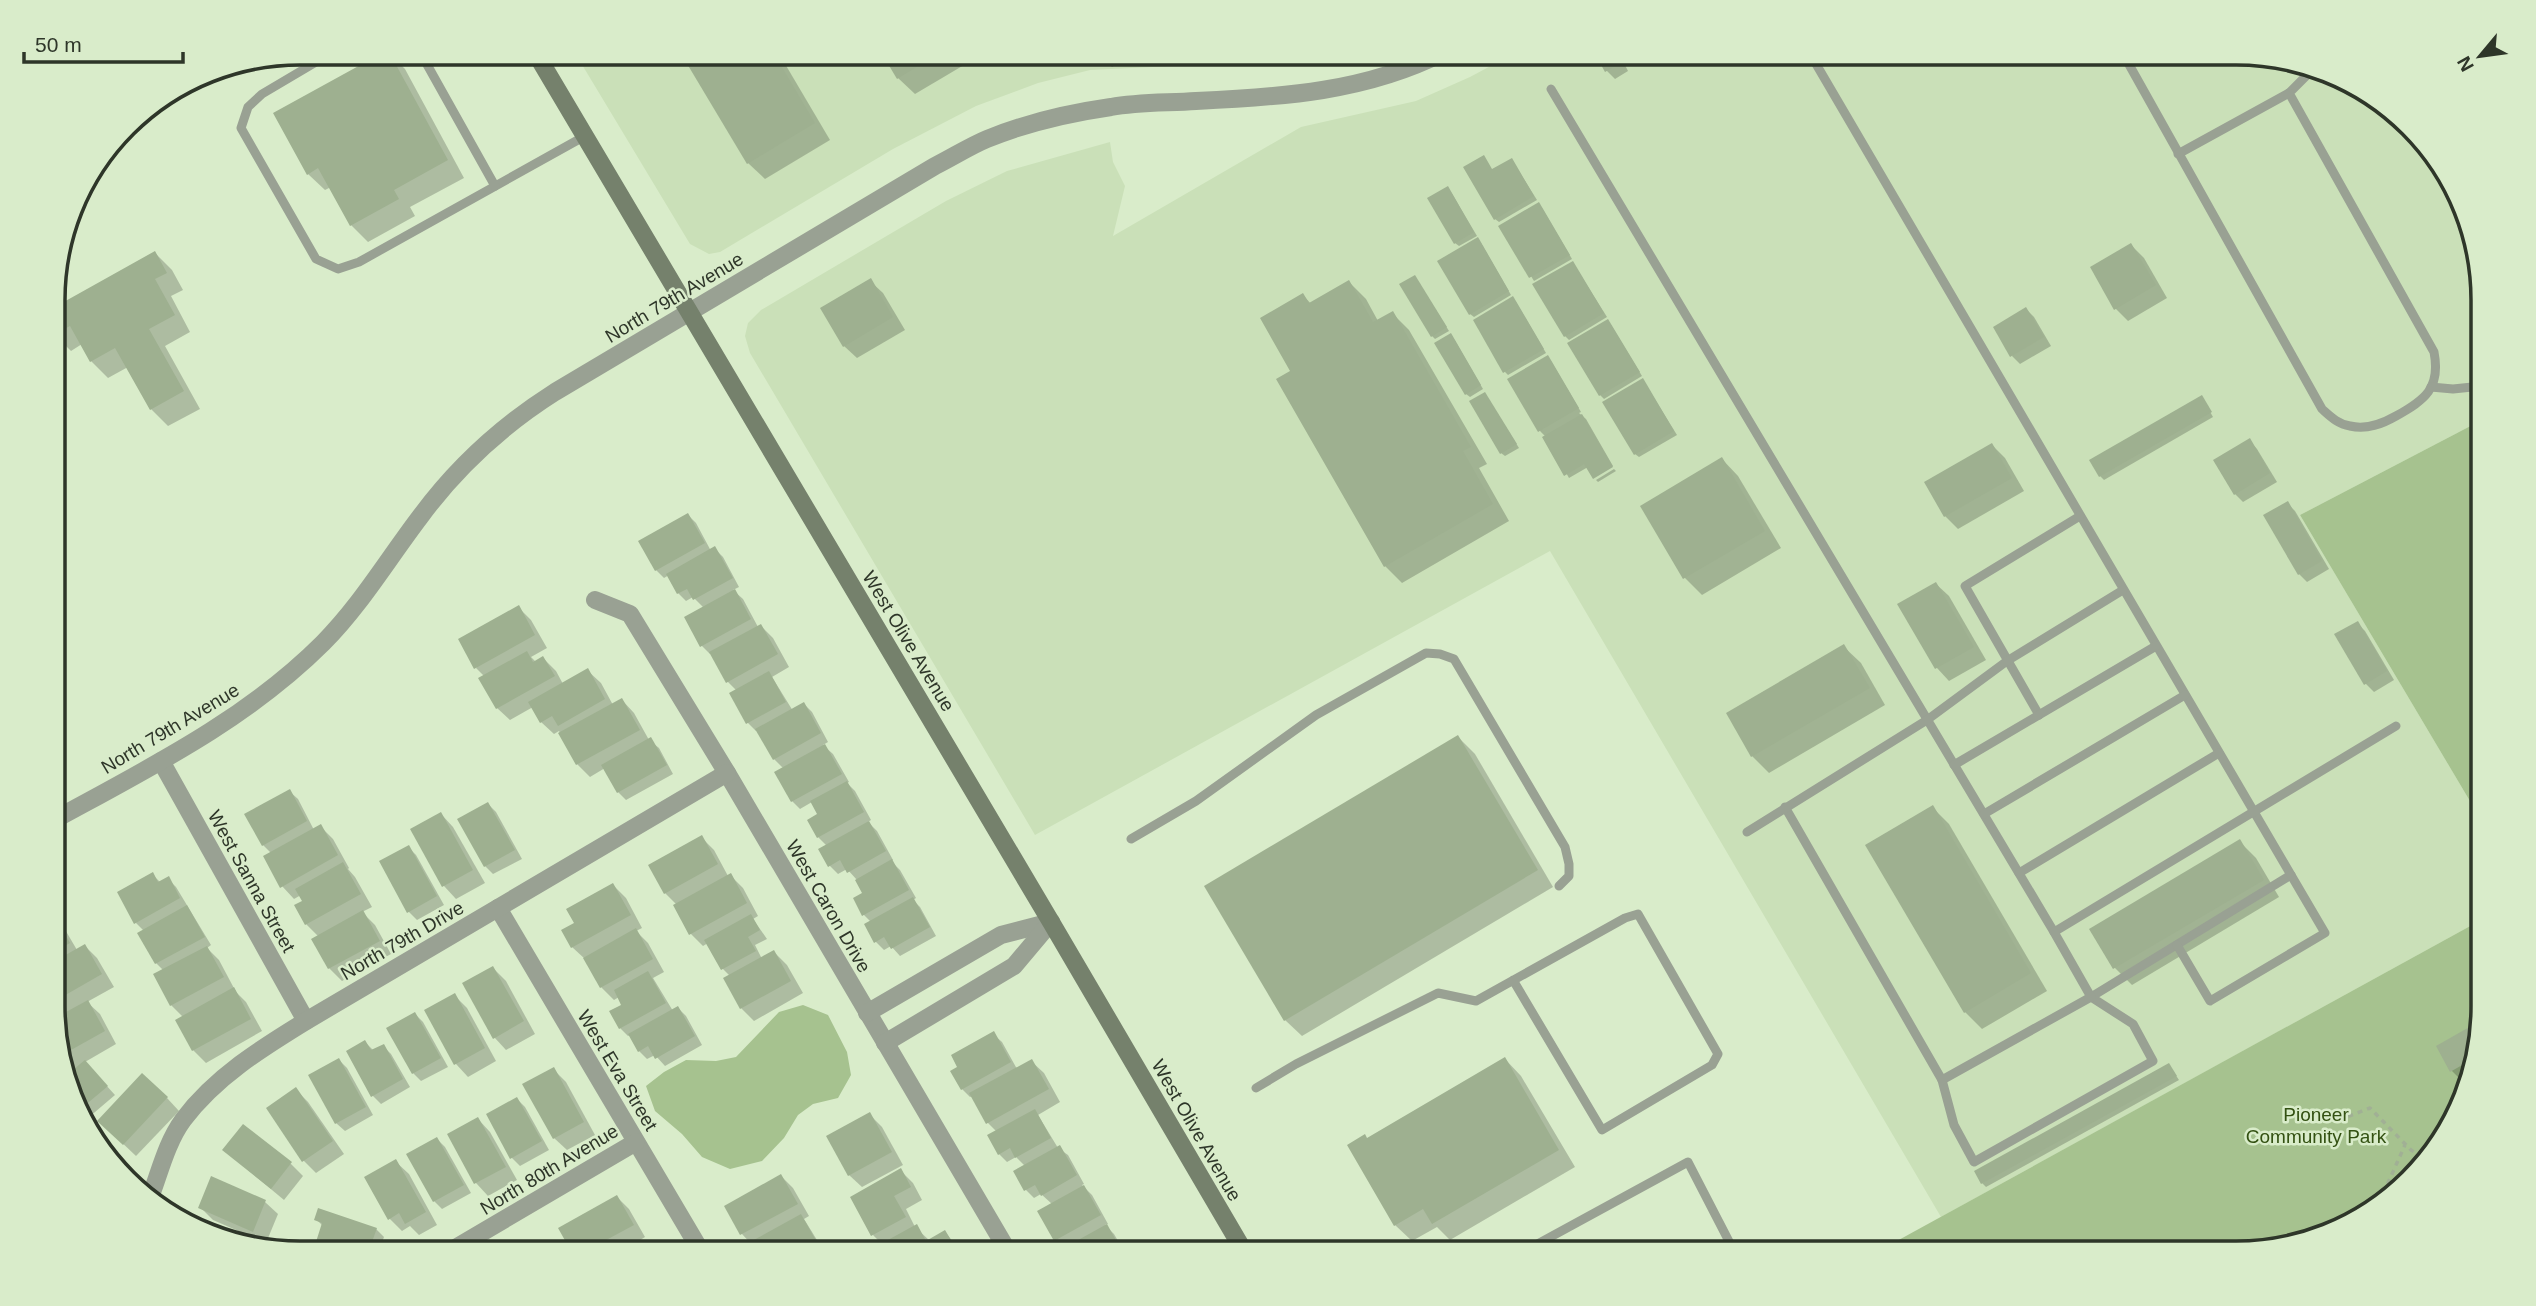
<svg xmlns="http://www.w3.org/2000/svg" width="2536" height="1306" font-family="Helvetica,sans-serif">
<rect width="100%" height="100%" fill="#d9ecca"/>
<g fill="#cae0b8">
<polygon points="2236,52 2345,78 2433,150 2481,268 2482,420 2300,515 2483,823 2483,919 1941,1217 1550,551 1035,835 750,353 745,336 748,323 761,310 946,201 1007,171 1110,142 1113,162 1125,186 1113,236 1301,127 1416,101 1470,77 1515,53"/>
<polygon points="575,53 1332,53 1296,60 1090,70 1038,83 976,106 893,149 720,252 709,254 690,244"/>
</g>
<g fill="#a6c28f">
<polygon points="2482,420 2483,823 2300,515"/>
<polygon points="2483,919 2483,1006 2458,1115 2373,1212 2252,1253 1875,1253"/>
<polygon points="803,1005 828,1015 847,1052 851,1075 838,1098 813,1104 798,1115 784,1138 762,1161 730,1169 702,1157 682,1134 655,1111 646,1086 664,1072 686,1060 716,1061 736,1057 779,1012"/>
</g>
<g fill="#0003">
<polygon points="388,52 405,69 464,178 410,207 415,216 368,242 351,225 331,187 325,190 308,174"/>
<polygon points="682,52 778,52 830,140 765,179 748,163"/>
<polygon points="883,52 986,52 915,94 898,78"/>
<polygon points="1098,52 1155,52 1139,61 1133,55 1112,67"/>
<polygon points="1596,52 1641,53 1624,63 1628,71 1615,79 1607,71"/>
<polygon points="1929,52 1937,52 1938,56 1935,58"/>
<polygon points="1512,160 1537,200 1499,222 1495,219 1493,171"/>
<polygon points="1451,192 1477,236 1459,246 1455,243"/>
<polygon points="1542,208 1572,259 1534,281 1501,227"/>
<polygon points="1481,243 1511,295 1474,317 1470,314"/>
<polygon points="2131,245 2144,258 2167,298 2128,321 2115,308"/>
<polygon points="155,253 172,270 183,290 171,296 190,332 165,346 200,409 168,426 151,409 128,367 108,378 91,361 82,344 71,351 54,334"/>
<polygon points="1573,263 1607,317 1569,340 1565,336"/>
<polygon points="1415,277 1449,331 1435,339 1432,336"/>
<polygon points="870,281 883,293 905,330 857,358 844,346"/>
<polygon points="1349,282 1366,299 1378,321 1392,313 1409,330 1487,464 1479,468 1509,521 1402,583 1385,566 1292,371 1303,295 1311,304"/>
<polygon points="1516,302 1546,353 1508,375 1505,372"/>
<polygon points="2026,309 2034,317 2051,346 2020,364 2012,356"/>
<polygon points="1611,325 1642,376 1604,399 1600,395"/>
<polygon points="1454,339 1483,389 1470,397 1466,394"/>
<polygon points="1551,361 1581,412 1579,413 1586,419 1613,466 1594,477 1588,467 1569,478 1546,437 1540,431"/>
<polygon points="1643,380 1677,435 1639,457 1635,454"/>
<polygon points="1485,394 1519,448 1505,456 1501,453"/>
<polygon points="2203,399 2213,417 2104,480 2100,476"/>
<polygon points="2249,440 2257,449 2277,482 2243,502 2235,494"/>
<polygon points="1992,445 2005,458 2024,491 1958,529 1945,516 1926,483"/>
<polygon points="1722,459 1738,476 1781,548 1702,595 1685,578 1642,506"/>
<polygon points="1614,469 1616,471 1598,482 1596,480"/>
<polygon points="2287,503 2295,511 2329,569 2307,582 2299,574"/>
<polygon points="688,515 696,523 711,551 715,549 723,557 739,587 733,590 743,599 758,627 761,626 773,638 789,667 772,677 793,711 804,704 812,712 828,742 823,745 833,754 849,782 847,783 855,791 871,820 868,822 877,831 893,860 891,861 900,870 916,898 913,900 920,907 936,936 900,956 891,946 884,950 876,942 871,922 864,915 864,894 857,880 847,869 838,874 830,866 827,846 818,837 819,815 812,802 800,809 792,801 784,769 774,759 758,730 756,731 748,723 737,691 728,682 712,653 710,654 702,646 686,618 704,608 693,597 686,601 678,593 669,575 664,578 656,570"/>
<polygon points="1936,584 1949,596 1986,660 1949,681 1937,668 1900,605"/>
<polygon points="518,607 531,620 547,648 531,657 536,662 543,658 556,671 563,684 588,671 601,683 613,705 622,700 634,713 649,740 659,748 673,774 626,800 618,792 605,768 590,777 577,764 559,731 554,734 541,722 533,707 510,720 497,708 484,676 476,668"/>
<polygon points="2357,623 2365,631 2394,680 2374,692 2366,684"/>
<polygon points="1844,647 1861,663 1885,705 1769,773 1752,756"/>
<polygon points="1458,737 1475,754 1553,887 1302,1036 1285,1020"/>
<polygon points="289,791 298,799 314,830 320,826 333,839 349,868 348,869 355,877 372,907 362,912 375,925 391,954 342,981 329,968 313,939 319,937 306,924 304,902 301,895 294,899 282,886 271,853 263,845"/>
<polygon points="488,804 496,812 522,859 493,874 485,866 459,820"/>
<polygon points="1932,807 1949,824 2047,991 1982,1029 1965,1012"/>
<polygon points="441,814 453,827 485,883 456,899 444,886"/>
<polygon points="701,837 714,850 728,876 730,875 743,888 758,916 753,919 767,939 755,945 762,959 774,952 787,965 803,993 754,1021 741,1008 730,976 723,969 708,943 703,946 691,934 677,905 665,893"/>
<polygon points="2239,841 2256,858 2279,897 2132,985 2115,968 2091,929"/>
<polygon points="408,847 416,855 444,905 417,920 409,912"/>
<polygon points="152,874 161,883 168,879 176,887 211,945 207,948 219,960 236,992 246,1002 262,1031 206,1063 193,1050 183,1017 171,1005 164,971 156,963 144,931 136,923"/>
<polygon points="613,885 626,898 642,928 636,931 648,943 664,972 653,978 673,1011 678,1008 686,1016 702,1045 665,1066 655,1055 647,1059 639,1051 630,1035 628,1036 620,1028 624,1005 619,997 614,1000 601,987 585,959 572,947 576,923"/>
<polygon points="54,915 60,921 77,950 85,946 97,958 114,987 87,1002 100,1014 116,1044 85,1062 115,1095 88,1118 70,1075 80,1066 68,1071 55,1039 55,1020 58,1018 55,1015"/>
<polygon points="493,968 506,981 535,1034 506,1050 494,1037"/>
<polygon points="454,995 467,1008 496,1061 468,1077 456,1064 426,1011"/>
<polygon points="415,1014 423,1022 448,1067 421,1081 413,1073"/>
<polygon points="2480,1023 2466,1083 2464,1083 2452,1071 2438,1047"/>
<polygon points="993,1034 1002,1042 1017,1069 1031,1061 1044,1073 1060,1102 1038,1115 1058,1148 1068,1155 1084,1184 1082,1185 1092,1195 1108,1224 1105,1225 1114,1234 1125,1253 1066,1253 1055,1240 1039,1211 1052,1204 1041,1194 1034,1198 1026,1190 1015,1172 1025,1166 1016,1157 1007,1162 999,1154 997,1132 988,1123 973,1096 970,1097 962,1089"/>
<polygon points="365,1042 374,1051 383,1046 391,1054 410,1087 381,1104 373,1096"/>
<polygon points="1505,1059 1521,1076 1575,1167 1450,1240 1437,1227 1412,1241 1395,1225"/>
<polygon points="339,1060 347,1068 373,1115 345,1131 336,1123"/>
<polygon points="2169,1065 2179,1080 1986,1187 1982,1183"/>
<polygon points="553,1069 566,1082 595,1135 567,1150 554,1138"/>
<polygon points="296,1090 308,1102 344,1154 316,1173 304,1161"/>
<polygon points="167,1098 179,1111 136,1156 99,1121"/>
<polygon points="517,1099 525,1107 549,1150 520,1166 512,1158 488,1115"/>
<polygon points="869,1114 882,1127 903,1165 862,1187 849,1175"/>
<polygon points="478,1119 490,1132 517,1180 488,1196 476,1183 449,1135"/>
<polygon points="437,1139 445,1147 471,1193 442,1209 434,1201"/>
<polygon points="224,1150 291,1164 303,1176 284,1200"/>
<polygon points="396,1162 409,1174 437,1225 419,1235 410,1226 402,1231 389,1218"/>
<polygon points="901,1171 913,1183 922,1200 906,1209 915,1227 930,1241 945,1232 962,1253 883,1253 879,1247 883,1245 873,1235"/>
<polygon points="781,1176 793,1188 809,1216 804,1219 825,1253 761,1253 757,1245 754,1247 742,1234 726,1206"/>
<polygon points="212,1178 265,1202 278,1214 266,1243 213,1220 200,1207"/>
<polygon points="617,1197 629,1209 645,1237 637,1242 647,1253 574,1253 560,1228"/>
<polygon points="316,1219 376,1229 384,1237 378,1253 325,1252 317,1244 323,1226"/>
</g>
<g fill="#9eb090">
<polygon points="384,52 389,52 448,160 394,190 399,199 350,226 318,168 307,175 273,113"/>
<polygon points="680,52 773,52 815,123 747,164"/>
<polygon points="881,52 941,52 897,79"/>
<polygon points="1594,52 1620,52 1617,54 1621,63 1605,72"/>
<polygon points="1484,155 1492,169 1512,158 1534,196 1494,220 1463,167"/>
<polygon points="1448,186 1474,232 1454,244 1427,198"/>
<polygon points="1539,202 1570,255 1529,278 1498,226"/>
<polygon points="1478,237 1509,291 1469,315 1437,261"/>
<polygon points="2131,243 2156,285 2114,310 2090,267"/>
<polygon points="155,251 167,273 155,279 175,315 149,329 184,391 150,410 115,348 90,362 70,326 53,335 53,308"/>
<polygon points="1573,261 1604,313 1564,337 1532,284"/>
<polygon points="1415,275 1447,327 1431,337 1399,284"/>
<polygon points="871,278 893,317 843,347 820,308"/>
<polygon points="1349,280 1373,322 1393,311 1471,447 1463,451 1493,504 1384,567 1276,379 1290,371 1260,318 1303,293 1309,303"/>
<polygon points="1513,296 1544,349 1503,373 1473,320"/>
<polygon points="2026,307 2044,337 2010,357 1993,327"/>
<polygon points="1608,319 1640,372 1599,396 1567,343"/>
<polygon points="1451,333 1481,385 1465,395 1434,343"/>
<polygon points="1548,355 1579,408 1538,432 1507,379"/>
<polygon points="1643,378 1674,431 1634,455 1602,402"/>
<polygon points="1485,392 1517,444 1500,454 1469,401"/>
<polygon points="2202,395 2212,412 2099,477 2089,460"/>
<polygon points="1582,414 1613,467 1593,479 1584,464 1564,476 1542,437"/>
<polygon points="2250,438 2270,473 2234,495 2213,460"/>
<polygon points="1992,443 2012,478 1944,517 1924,482"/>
<polygon points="1722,457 1765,531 1683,579 1640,506"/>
<polygon points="2288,501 2322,561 2298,575 2263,515"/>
<polygon points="688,513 705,543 655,571 638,541"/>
<polygon points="715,546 733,578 693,600 687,589 677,594 666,574"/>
<polygon points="1936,582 1974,647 1935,669 1897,604"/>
<polygon points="735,589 751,619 700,647 684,617"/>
<polygon points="519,605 535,635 474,669 458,639"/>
<polygon points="2358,621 2387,671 2364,685 2334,634"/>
<polygon points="761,624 778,654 726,683 709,652"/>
<polygon points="1844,644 1870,688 1751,757 1726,713"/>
<polygon points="527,651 533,662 543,656 555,676 496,709 478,678"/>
<polygon points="588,668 605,699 558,726 552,716 540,723 528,702"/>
<polygon points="769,671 786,702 746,724 729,693"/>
<polygon points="622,698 640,730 576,765 558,733"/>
<polygon points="804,702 821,733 773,760 755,729"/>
<polygon points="1458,735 1538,870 1284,1021 1204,886"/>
<polygon points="651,737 667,765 617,793 601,765"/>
<polygon points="825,744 842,774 791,802 774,772"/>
<polygon points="847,781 864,812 817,838 807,820 817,814 810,801"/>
<polygon points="290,789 307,821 262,846 244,814"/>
<polygon points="488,802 515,850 484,867 457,819"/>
<polygon points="1933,805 2031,973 1964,1013 1865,845"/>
<polygon points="441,812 473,870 442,887 410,829"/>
<polygon points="869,821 886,851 847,873 840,860 828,867 818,849"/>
<polygon points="321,824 338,855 280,888 263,856"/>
<polygon points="702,835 718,864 664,894 648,865"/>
<polygon points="2240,839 2264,880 2113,969 2089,929"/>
<polygon points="409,845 437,896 407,913 379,861"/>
<polygon points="892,859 909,890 862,916 853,898 862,893 855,880"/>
<polygon points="343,862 361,894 305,925 294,905 302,901 295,889"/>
<polygon points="153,872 158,882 169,876 180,898 134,924 117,892"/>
<polygon points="731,873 747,903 689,935 673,905"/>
<polygon points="613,883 631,915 571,948 561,930 574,923 566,909"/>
<polygon points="913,897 930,927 891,949 884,937 874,943 864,924"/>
<polygon points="187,905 205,937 155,964 137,933"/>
<polygon points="363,910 380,941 328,969 311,939"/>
<polygon points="54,914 70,943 54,952"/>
<polygon points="751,914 760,930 748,937 756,951 721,970 704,940"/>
<polygon points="636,928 653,959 600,988 583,958"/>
<polygon points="85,944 102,974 55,1001 55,961"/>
<polygon points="207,946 224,977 170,1006 153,974"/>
<polygon points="774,950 791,981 740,1009 723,978"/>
<polygon points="493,966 524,1021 493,1039 462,983"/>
<polygon points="648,971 666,1003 619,1029 609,1011 621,1005 614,990"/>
<polygon points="234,987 251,1019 192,1051 175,1020"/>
<polygon points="455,993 485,1048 454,1065 424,1010"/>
<polygon points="88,1000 105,1031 62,1055 55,1039 55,1018"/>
<polygon points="678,1006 695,1036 655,1059 648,1046 638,1052 628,1034"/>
<polygon points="415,1012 441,1058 412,1074 386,1028"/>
<polygon points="2480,1021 2471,1060 2450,1072 2436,1046"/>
<polygon points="994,1031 1011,1062 961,1090 950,1071 957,1067 951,1055"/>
<polygon points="365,1040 371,1050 384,1044 403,1079 371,1097 346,1051"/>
<polygon points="1505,1057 1559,1150 1432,1224 1423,1209 1394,1226 1347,1145 1365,1134 1367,1138"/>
<polygon points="339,1058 366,1107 335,1124 308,1075"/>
<polygon points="1032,1059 1049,1089 986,1124 969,1093"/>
<polygon points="85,1060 108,1086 83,1107 69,1073"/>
<polygon points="2169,1063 2177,1076 1981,1184 1974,1171"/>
<polygon points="554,1067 584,1122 553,1139 522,1084"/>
<polygon points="142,1073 168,1097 123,1145 97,1121"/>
<polygon points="296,1087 333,1141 302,1162 266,1108"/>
<polygon points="517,1097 542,1141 510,1159 486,1114"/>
<polygon points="1035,1109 1051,1138 1015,1158 1010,1148 998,1155 987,1135"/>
<polygon points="870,1112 892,1152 848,1176 826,1136"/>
<polygon points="478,1117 506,1167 474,1184 447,1134"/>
<polygon points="243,1124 292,1162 271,1189 222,1150"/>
<polygon points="437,1137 464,1185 433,1202 406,1154"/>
<polygon points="1060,1145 1077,1175 1041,1196 1035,1185 1024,1191 1013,1171"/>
<polygon points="396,1159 426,1212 405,1224 399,1213 388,1220 364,1177"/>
<polygon points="901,1168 911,1187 894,1196 906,1217 871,1236 850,1197"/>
<polygon points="781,1174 798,1204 740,1235 724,1206"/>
<polygon points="211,1176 266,1200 253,1232 198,1208"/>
<polygon points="1084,1185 1101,1215 1054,1241 1037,1211"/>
<polygon points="617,1195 634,1225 582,1253 572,1253 558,1228"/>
<polygon points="318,1208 377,1228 368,1253 341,1253 315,1245 322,1223 314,1220"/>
<polygon points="801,1214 818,1244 802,1253 759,1253 752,1241"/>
<polygon points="917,1224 926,1241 945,1230 957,1250 951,1253 881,1253 877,1246"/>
<polygon points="1107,1224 1123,1253 1064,1253 1062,1249"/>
<polygon points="639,1242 645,1253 618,1253"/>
</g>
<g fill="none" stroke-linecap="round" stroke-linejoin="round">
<g stroke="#a1b095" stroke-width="3.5" stroke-dasharray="5 5" stroke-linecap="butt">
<polyline points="2339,1120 2370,1108 2411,1150 2422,1157"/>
<polyline points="2367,1214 2365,1206 2387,1185 2405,1145"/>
</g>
<g stroke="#99a193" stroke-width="9">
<polyline points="333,52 262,94 248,107 241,128 316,259 338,269 359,262 585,136"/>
<polyline points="420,52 495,186"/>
<polyline points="1809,52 2291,875 2091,997 2133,1024 2153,1061 1974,1162 1954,1125 1942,1080"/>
<path d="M2122 52 2322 409C2331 417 2338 424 2350 426 2367 430 2382 424 2396 416 2425 400 2441 388 2434 352L2289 93 2312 70"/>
<polyline points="1551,89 2054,932 2396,726"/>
<polyline points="2178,154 2289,93"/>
<polyline points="2431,387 2453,389 2482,386"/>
<polyline points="2039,715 1965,586 2080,516"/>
<polyline points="1954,765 2156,646"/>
<polyline points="1785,807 1942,1080 2091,997 2054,932"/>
<polyline points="1984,814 2185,695"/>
<polyline points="1747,832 1927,720 2007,661 2123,590"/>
<polyline points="1131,839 1196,801 1316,715 1426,653 1440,654 1454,659 1565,847 1569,864 1569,876 1559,886"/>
<polyline points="2019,873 2219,753"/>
<polyline points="2177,945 2210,1001 2325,933 2291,875"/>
<polyline points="1256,1088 1296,1064 1438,993 1476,1001 1625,918 1638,914 1718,1054 1712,1065 1602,1130 1513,980"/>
<polyline points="1521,1253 1688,1162 1735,1253"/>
</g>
<g stroke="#99a193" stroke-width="18">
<polyline points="595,600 630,614 727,773 1009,1253"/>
<polyline points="161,761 306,1021"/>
<polyline points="498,908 702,1253"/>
<polyline points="867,1013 1001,935 1051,922"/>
<polyline points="885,1043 1014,966 1051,922"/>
<path d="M151 1195C160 1171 167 1142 183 1120 215 1077 262 1048 306 1021L727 773"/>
<polyline points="447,1253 636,1142"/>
</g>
<path stroke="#99a193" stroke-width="18" d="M54 820C149 768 246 720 323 643 360 606 388 559 420 517 456 468 503 425 555 392L935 166C953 157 970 146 987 139 1026 123 1069 113 1111 107 1138 102 1168 103 1196 101 1281 97 1366 92 1444 52"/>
<polyline stroke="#75816c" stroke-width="18" points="535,52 1051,922 1245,1253"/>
</g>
<g text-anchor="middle" stroke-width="5" stroke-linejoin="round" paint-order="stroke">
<g font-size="19" fill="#2e3629" stroke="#d9ecca">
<text transform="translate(674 297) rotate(-31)" y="7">North 79th Avenue</text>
<text transform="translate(909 641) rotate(59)" y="7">West Olive Avenue</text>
<text transform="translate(170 728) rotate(-31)" y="7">North 79th Avenue</text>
<text transform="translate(252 881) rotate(61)" y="7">West Sanna Street</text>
<text transform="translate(829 906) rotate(60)" y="7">West Caron Drive</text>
<text transform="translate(402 940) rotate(-30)" y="7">North 79th Drive</text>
<text transform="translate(618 1070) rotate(59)" y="7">West Eva Street</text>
<text transform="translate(1197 1130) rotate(60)" y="7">West Olive Avenue</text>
<text transform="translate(549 1169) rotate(-31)" y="7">North 80th Avenue</text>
</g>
<g font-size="19" fill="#335112" stroke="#d9ecca">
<text x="2316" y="1121">Pioneer<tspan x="2316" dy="22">Community Park</tspan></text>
</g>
</g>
<path d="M0 0H2536V1306H0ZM300 65H2236A235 235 0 0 1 2471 300V1006A235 235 0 0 1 2236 1241H300A235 235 0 0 1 65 1006V300A235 235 0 0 1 300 65Z" fill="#d9ecca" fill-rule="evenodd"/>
<path fill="none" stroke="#2e3629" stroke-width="3.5" d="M300 65H2236A235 235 0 0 1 2471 300V1006A235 235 0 0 1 2236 1241H300A235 235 0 0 1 65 1006V300A235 235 0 0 1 300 65Z"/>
<g transform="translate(2480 56) rotate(241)" stroke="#d9ecca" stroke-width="5" paint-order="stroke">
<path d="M0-5L12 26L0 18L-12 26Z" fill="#2e3629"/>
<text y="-10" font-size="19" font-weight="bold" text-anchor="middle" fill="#2e3629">N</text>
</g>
<path d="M24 52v10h159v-10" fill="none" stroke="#2e3629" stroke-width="3.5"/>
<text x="35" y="52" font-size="21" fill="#2e3629" stroke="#d9ecca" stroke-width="5" paint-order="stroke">50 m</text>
</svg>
